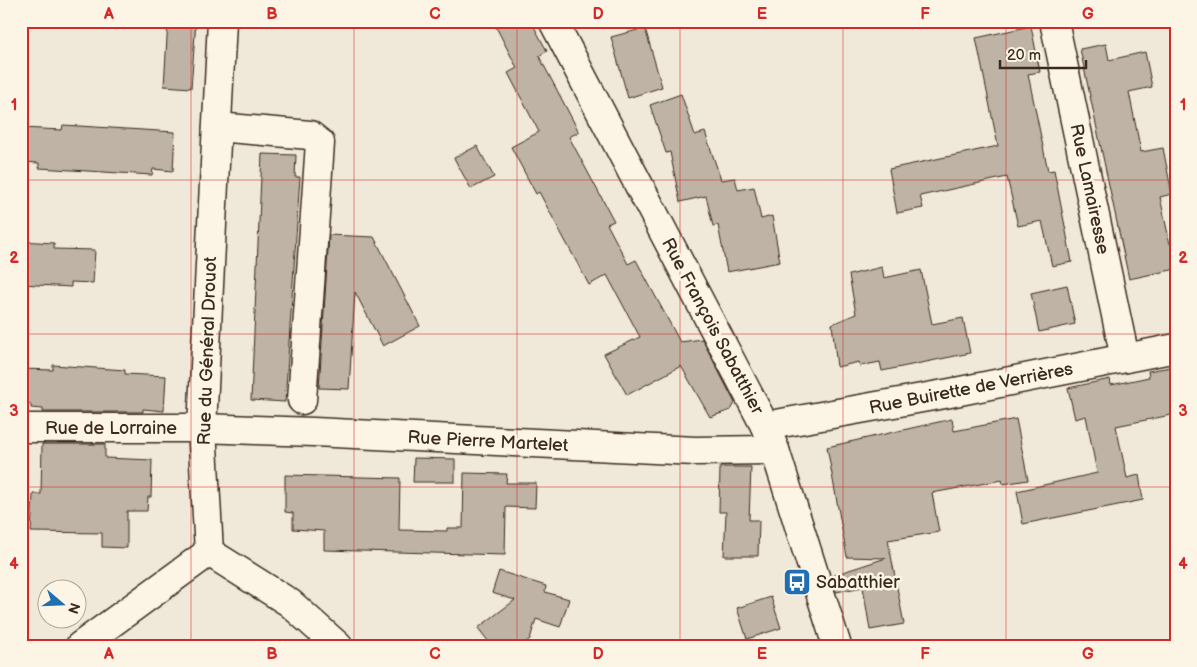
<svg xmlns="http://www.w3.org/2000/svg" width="1197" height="667" font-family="'Balsamiq Sans',sans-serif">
<rect width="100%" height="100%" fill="#f0e9d9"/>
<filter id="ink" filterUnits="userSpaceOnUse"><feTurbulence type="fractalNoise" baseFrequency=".02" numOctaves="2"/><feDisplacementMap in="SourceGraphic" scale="10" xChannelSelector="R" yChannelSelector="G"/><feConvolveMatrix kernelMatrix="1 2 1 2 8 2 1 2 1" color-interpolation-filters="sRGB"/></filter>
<g filter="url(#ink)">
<g fill="#beb3a4" stroke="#3b2a1e">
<polygon points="168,21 196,21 191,88 164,86"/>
<polygon points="493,21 531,21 547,51 539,56 579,132 569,137 614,221 607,224 628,264 636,260 680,342 702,339 735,403 731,410 710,417 681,366 627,395 604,354 640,337 607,275 589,285 539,192 536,194 511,147 539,132 508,73 517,68"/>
<polygon points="1031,26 1040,72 1028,74 1048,171 1054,170 1072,262 1052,266 1042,221 1018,226 1007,177 920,196 923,208 897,213 889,169 998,146 976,38"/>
<polygon points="645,28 662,87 628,98 611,37"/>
<polygon points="1106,44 1109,60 1145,52 1152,87 1129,92 1141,152 1163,148 1172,194 1160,197 1170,244 1176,243 1176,269 1129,279 1080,49"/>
<polygon points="681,94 695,135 705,132 721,180 735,178 738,190 754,187 761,219 772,216 780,262 727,272 718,225 713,226 706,196 680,202 670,152 666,153 650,105"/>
<polygon points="63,125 175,132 173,171 153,169 152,175 39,168 39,163 21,162 21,128 62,130"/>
<polygon points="477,146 494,177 471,189 454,158"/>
<polygon points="262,154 296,155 295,177 300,177 285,402 251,400"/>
<polygon points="329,235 374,237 420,326 383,346 355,292 349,389 319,388"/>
<polygon points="21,241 54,243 54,249 95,250 93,283 71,282 71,287 21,284"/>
<polygon points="882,267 884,278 921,270 932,324 963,318 970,353 882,371 880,362 860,366 859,362 837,367 832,324 856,314 849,275"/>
<polygon points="1067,285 1075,324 1039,332 1031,293"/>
<polygon points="53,365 125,370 125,374 166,376 164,411 143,409 143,412 43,412 43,409 31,408 31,404 21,403 21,369 53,370"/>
<polygon points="1171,367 1176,389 1176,414 1116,426 1127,478 1139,475 1143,500 1023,524 1017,491 1097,473 1086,416 1075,419 1068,388 1110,379 1111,385 1149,377 1148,371"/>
<polygon points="952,419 954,431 1016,419 1028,480 1003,484 1002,480 932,493 939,532 888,540 904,624 870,630 863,587 836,592 831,576 886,558 847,557 827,447"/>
<polygon points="42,444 105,444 105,458 152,460 151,497 148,497 147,511 127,511 127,548 102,547 102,533 31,532 33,494 41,494"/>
<polygon points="414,458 455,459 455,482 413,482"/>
<polygon points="720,467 751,467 749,520 759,520 758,556 724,556 726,512 719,512"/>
<polygon points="464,473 507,474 506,483 536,483 535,508 506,507 505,555 324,550 324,531 293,529 293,513 285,512 285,475 400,478 399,530 447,531 447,528 463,528"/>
<polygon points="499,571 546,586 545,592 569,599 560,627 536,619 530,639 521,646 492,646 478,628 515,600 492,593"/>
<polygon points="771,597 781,628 747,639 737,608"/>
</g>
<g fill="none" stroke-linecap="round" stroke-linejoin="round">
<g stroke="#3b2a1e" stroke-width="31">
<g id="minor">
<polyline points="222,21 202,428 209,552 290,603 338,646"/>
<polyline points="553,21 765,426 775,450 837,646"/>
<polyline points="1054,21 1125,358"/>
<polyline points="217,127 310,135 320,143 302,400"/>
<polyline points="765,426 950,393 1176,348"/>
<polyline points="21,428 202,428 314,432 695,451 775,450"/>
<polyline points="80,646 209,552"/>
</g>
</g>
<use href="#minor" stroke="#fcf5e5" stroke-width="28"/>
</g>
</g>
<path fill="none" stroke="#d62828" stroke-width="1" stroke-opacity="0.55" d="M191 21V646M354 21V646M517 21V646M680 21V646M843 21V646M1006 21V646M21 180H1176M21 334H1176M21 487H1176"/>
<defs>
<g id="bus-square" transform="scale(1.4375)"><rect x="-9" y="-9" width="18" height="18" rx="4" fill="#1f6fb2" stroke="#fcf5e5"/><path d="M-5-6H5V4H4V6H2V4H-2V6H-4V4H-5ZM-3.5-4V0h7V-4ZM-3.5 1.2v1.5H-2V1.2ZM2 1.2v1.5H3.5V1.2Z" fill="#fff"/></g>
</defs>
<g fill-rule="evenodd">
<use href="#bus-square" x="797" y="582"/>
</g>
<g text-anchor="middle" stroke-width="5" stroke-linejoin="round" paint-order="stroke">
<g font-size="18" fill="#3b2a1e" stroke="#fcf5e5">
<text transform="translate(1090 189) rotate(78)" y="6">Rue Lamairesse</text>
<text transform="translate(713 326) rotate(62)" y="6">Rue François Sabatthier</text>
<text transform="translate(207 351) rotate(-88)" y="6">Rue du Général Drouot</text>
<text transform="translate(971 388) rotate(-11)" y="6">Rue Buirette de Verrières</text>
<text x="111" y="434">Rue de Lorraine</text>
<text transform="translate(488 441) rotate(3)" y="6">Rue Pierre Martelet</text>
</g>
<g font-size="18" fill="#3b2a1e" stroke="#fcf5e5" text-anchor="start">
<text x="816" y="588">Sabatthier</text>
</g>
</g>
<rect width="1197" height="667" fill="none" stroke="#fcf5e5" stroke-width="55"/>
<g transform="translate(62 604) rotate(109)"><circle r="24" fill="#fcf5e5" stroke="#afa495"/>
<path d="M0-4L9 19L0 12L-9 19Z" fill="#1f6fb2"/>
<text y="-8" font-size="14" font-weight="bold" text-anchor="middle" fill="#3b2a1e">N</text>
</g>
<path d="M1000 60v8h86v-8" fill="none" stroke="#3b2a1e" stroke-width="2.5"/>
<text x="1007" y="60" font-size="15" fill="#3b2a1e" stroke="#fcf5e5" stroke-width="4" paint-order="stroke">20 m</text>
<rect x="28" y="28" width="1142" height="612" fill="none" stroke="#d62828" stroke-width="2"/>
<g font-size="16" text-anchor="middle" font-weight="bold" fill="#d62828">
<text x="109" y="19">A</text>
<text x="272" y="19">B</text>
<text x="435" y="19">C</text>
<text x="598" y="19">D</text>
<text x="762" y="19">E</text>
<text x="925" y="19">F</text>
<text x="1088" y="19">G</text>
<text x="14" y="110">1</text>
<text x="1183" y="110">1</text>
<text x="14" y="263">2</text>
<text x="1183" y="263">2</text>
<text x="14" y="416">3</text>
<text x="1183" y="416">3</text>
<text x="14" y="569">4</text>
<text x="1183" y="569">4</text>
<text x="109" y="659">A</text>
<text x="272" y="659">B</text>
<text x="435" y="659">C</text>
<text x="598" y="659">D</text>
<text x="762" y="659">E</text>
<text x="925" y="659">F</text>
<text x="1088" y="659">G</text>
</g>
</svg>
